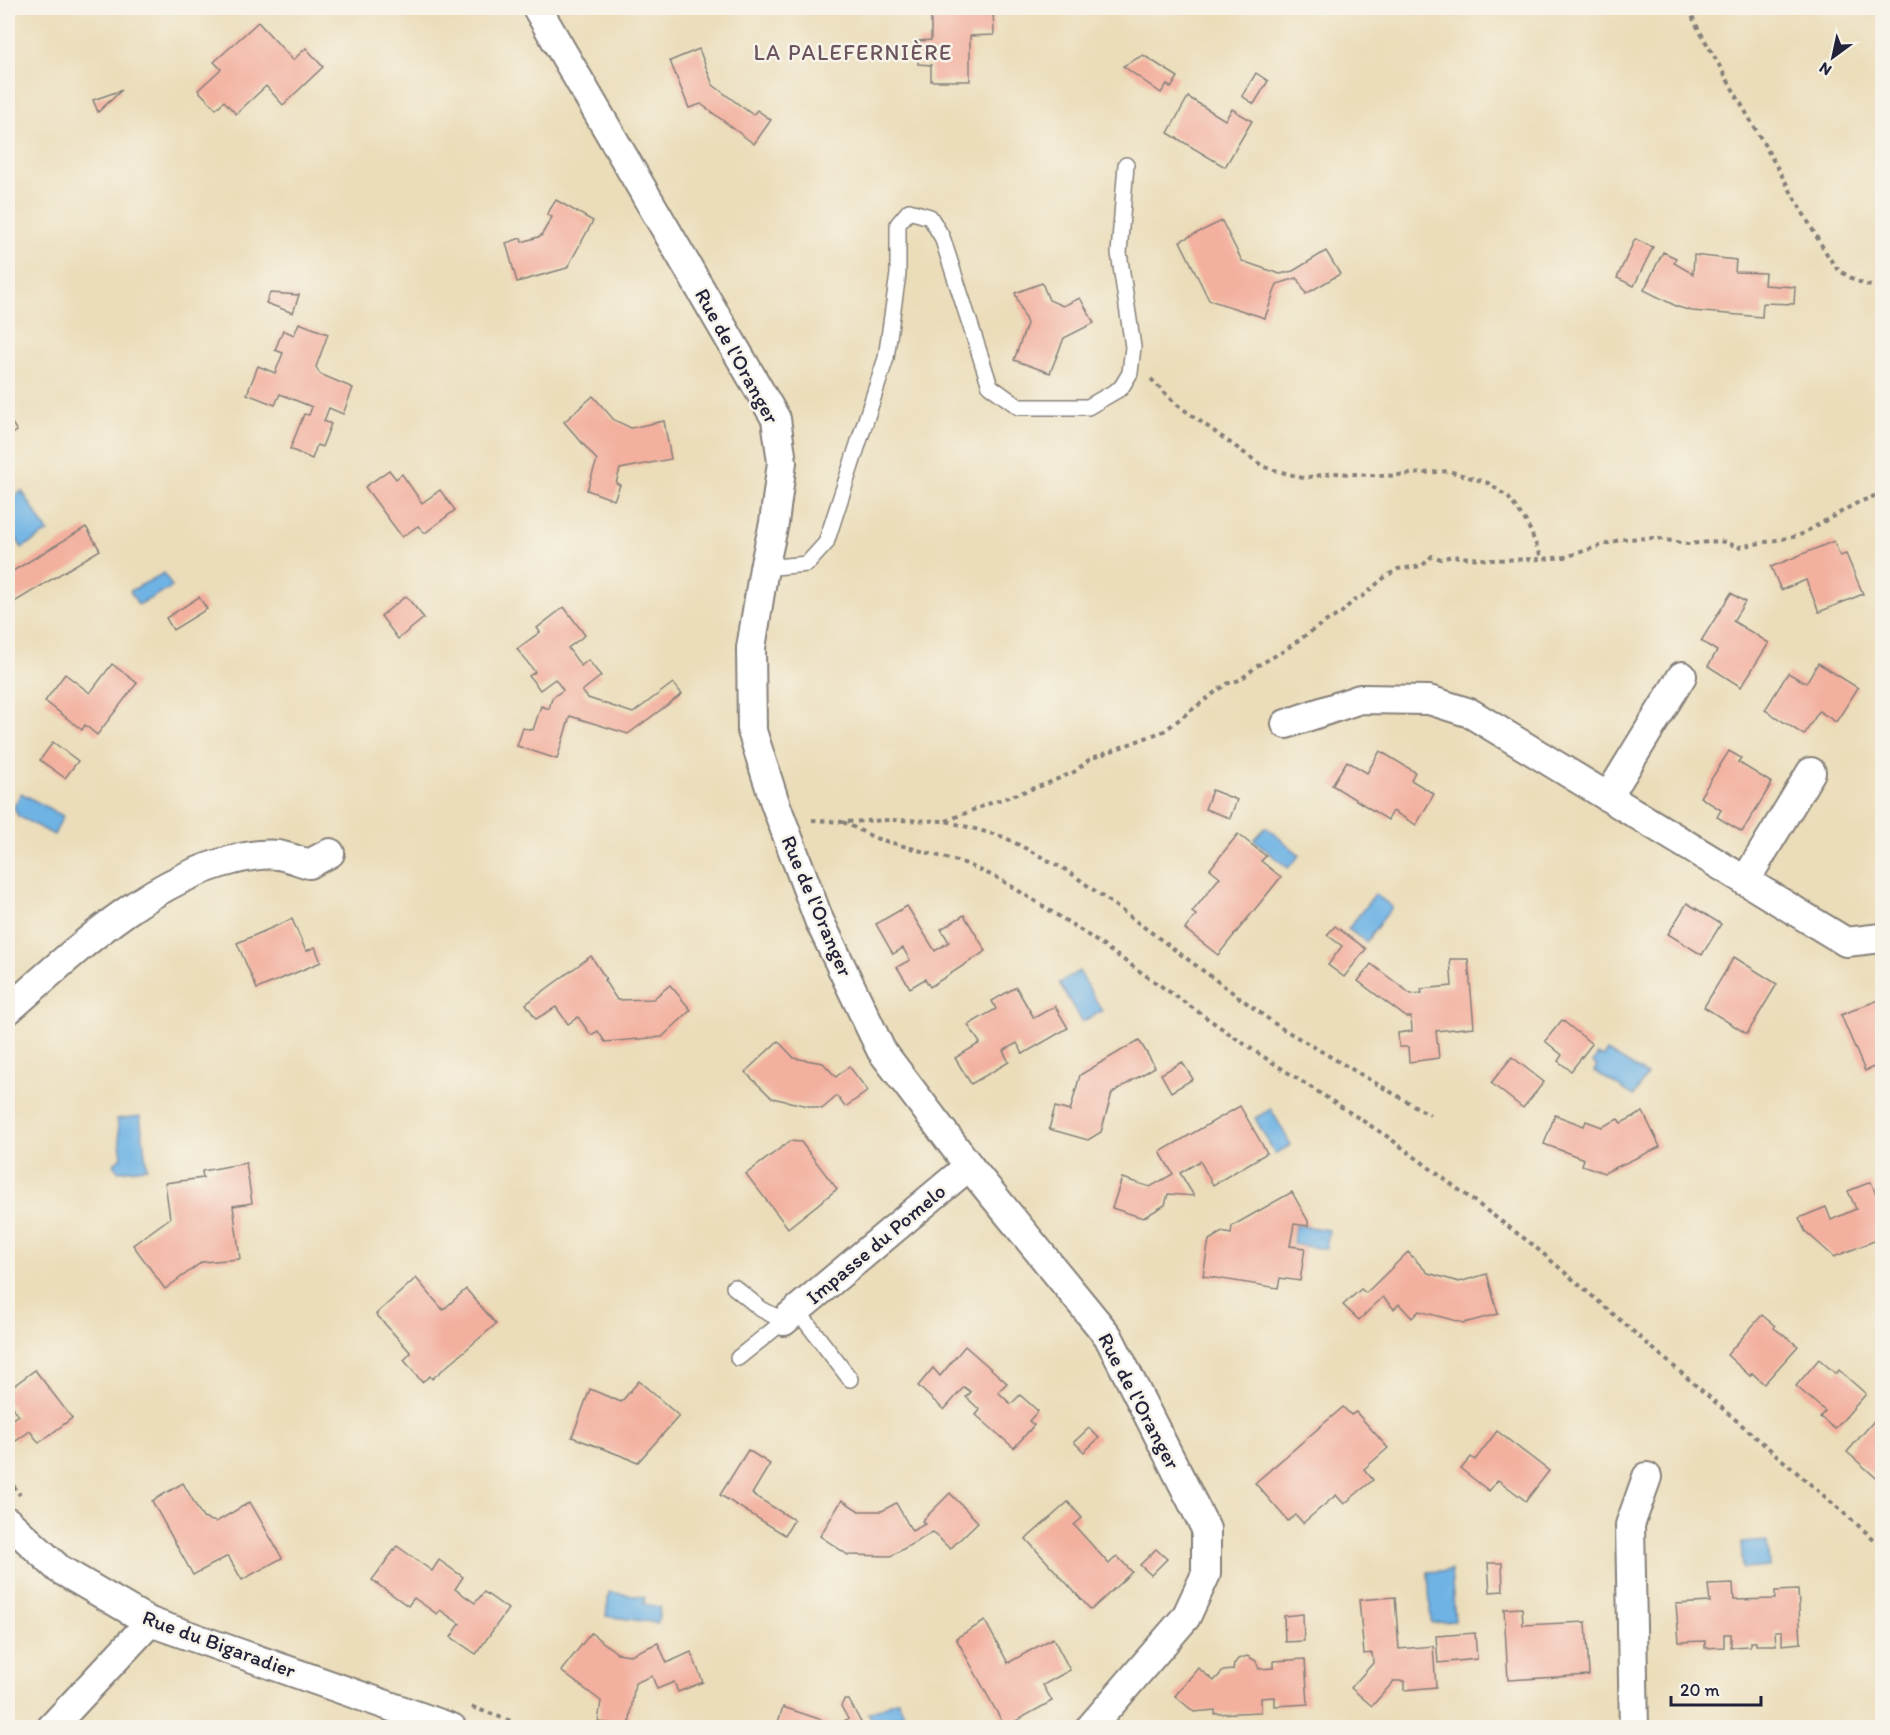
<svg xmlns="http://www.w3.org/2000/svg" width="1890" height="1735" font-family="Itim,sans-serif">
<rect width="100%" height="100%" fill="#f7f3e8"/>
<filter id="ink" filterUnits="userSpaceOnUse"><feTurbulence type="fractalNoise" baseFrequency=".0167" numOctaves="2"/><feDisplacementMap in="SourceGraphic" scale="12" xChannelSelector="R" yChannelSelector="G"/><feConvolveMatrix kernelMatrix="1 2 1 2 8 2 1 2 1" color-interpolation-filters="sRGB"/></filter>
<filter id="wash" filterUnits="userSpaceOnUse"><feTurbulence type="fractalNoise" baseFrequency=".008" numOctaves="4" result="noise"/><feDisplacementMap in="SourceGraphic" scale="24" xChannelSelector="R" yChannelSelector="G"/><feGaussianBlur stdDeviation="1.35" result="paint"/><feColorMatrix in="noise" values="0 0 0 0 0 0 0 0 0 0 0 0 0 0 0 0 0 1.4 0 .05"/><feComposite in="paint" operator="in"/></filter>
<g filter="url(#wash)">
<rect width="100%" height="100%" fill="#ebddb9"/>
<g fill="#6eb3e4" stroke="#486a90" stroke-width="1.5">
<polygon points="22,491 48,532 22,548 8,524 8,500"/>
<polygon points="164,573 172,587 138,605 130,591"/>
<polygon points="21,793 63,816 54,835 18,816 14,807"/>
<polygon points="1266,827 1300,855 1288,868 1254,840"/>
<polygon points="1375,894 1392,907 1366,942 1348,929"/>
<polygon points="1079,971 1102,1011 1082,1022 1059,983"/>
<polygon points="1607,1051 1647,1075 1634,1096 1594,1071 1597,1066 1593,1063 1598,1055 1603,1057"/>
<polygon points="1271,1109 1291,1145 1275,1154 1255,1118"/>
<polygon points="140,1116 147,1168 118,1171 114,1166 115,1162 122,1157 117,1119"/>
<polygon points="1295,1225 1329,1230 1326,1249 1293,1244"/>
<polygon points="1767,1541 1769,1567 1743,1569 1741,1543"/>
<polygon points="1451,1570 1455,1621 1431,1623 1428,1572"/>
<polygon points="609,1592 645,1597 644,1604 660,1607 658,1623 606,1616"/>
<polygon points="898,1700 904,1714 876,1727 868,1713"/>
</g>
<g id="blocks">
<g fill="#f3b09f">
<polygon points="931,8 993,8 994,35 970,36 970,81 931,81 931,65 918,64 918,41 931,40"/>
<polygon points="258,22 293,60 306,48 323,67 283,105 266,86 236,114 224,101 216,109 198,90 221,69 214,62"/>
<polygon points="699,49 713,85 753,115 757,110 771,120 754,144 701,104 689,108 670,61"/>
<polygon points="1143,55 1178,77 1171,88 1167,84 1161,93 1123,66"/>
<polygon points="1256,73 1268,81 1254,104 1242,96"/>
<polygon points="122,90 98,112 93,100"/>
<polygon points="1188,97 1225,120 1232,109 1252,121 1225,167 1168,133"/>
<polygon points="556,200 593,221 567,268 517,282 506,243 521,238 522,242 541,236 552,217 547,214"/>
<polygon points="1222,221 1242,261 1280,274 1293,271 1326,251 1340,274 1306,294 1297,278 1277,284 1265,318 1209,300 1180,241"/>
<polygon points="1635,239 1653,247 1634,286 1617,278"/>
<polygon points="1663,252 1676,258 1674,263 1693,274 1694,255 1736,260 1735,272 1765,273 1764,285 1795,287 1794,304 1763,303 1762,317 1692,311 1678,307 1644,290"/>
<polygon points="1042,283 1049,300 1063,306 1080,298 1094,323 1064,338 1050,373 1014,360 1027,324 1015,293"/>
<polygon points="270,293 299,295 293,313 266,303"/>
<polygon points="299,323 328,334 316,367 320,374 353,388 343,414 329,408 324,421 331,424 322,447 317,445 312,459 290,449 304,414 309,415 312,407 280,394 275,405 247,394 258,366 275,373 283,353 275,350 283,330 294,335"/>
<polygon points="593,396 614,420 631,428 664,421 671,459 620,469 616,483 620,485 614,500 587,490 597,460 564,422"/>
<polygon points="8,417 17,431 8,437"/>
<polygon points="389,470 396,479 402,474 422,503 440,490 455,510 425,533 418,526 402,537 365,487"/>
<polygon points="86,527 100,550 8,606 8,574"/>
<polygon points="1834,541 1840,556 1846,554 1863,594 1819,612 1806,580 1781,590 1771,567"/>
<polygon points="1731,593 1745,602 1733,621 1769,643 1741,687 1708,666 1717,651 1701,641"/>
<polygon points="406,596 424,618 398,639 381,616"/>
<polygon points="199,597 207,609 173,630 166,618"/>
<polygon points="564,607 585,635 568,648 581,666 588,660 601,676 582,691 588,698 633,713 673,683 682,694 628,734 570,716 557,759 517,746 523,728 533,730 541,706 549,709 552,698 563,690 555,679 540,690 529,676 535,672 517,649 540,632 537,628"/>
<polygon points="1818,663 1858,688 1836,722 1819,711 1804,735 1765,710 1788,673 1806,683"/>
<polygon points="112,664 137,683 97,735 85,725 82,730 45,701 65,674 90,693"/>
<polygon points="53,742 78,761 65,778 40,760"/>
<polygon points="1380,751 1415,772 1411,780 1434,794 1416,825 1393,811 1388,820 1332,785 1347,761 1367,773"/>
<polygon points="1729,751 1741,758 1738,762 1772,783 1742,832 1717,817 1721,810 1700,797"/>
<polygon points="1212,790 1237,800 1230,818 1205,809"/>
<polygon points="1238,834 1266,856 1261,861 1281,877 1218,955 1185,929 1196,915 1192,912 1220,877 1210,869"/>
<polygon points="1687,903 1721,924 1702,955 1668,934"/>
<polygon points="907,906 935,951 949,942 941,929 964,915 986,951 930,987 925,979 910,988 897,967 910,960 903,948 893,954 876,924"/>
<polygon points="292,919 306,951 315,947 321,962 257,989 237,943"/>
<polygon points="1335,926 1366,949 1344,977 1328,965 1342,946 1327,935"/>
<polygon points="591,956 606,979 604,980 617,1000 653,999 670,985 691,1010 662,1037 605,1042 598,1031 591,1035 578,1017 568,1024 556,1007 536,1019 526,1004"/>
<polygon points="1734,957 1777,984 1747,1034 1704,1007"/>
<polygon points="1450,959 1468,959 1474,1027 1436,1031 1439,1058 1409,1062 1408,1047 1399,1047 1398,1033 1412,1031 1411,1017 1406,1017 1358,981 1371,964 1411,994 1422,993 1421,989 1452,986"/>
<polygon points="1016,987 1034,1018 1055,1006 1068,1028 1023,1054 1017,1043 1003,1051 1009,1062 971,1084 955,1058 980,1043 968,1025 996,1009 992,1001"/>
<polygon points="1881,999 1882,1003 1882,1063 1865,1071 1841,1015"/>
<polygon points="1562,1020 1592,1044 1571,1071 1558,1061 1562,1055 1545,1041"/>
<polygon points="1139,1040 1155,1067 1112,1093 1101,1132 1088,1140 1049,1129 1055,1107 1070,1111 1080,1075"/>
<polygon points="778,1041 794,1058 823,1063 836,1077 849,1066 868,1091 845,1107 837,1096 822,1109 772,1098 745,1072"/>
<polygon points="1512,1057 1544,1082 1523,1108 1491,1083"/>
<polygon points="1182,1062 1193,1079 1171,1092 1161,1074"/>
<polygon points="1240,1106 1267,1153 1213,1185 1200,1161 1180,1173 1194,1196 1168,1194 1165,1205 1143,1218 1112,1208 1122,1178 1150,1187 1173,1174 1160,1152"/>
<polygon points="1643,1112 1660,1147 1604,1173 1582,1165 1584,1159 1544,1144 1555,1115 1584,1126 1586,1121 1602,1127 1618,1119 1621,1123"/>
<polygon points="790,1141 801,1142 837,1189 788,1228 746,1174"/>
<polygon points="246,1163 252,1203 233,1206 240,1259 202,1262 165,1289 133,1245 170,1218 165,1183 203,1178 202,1171"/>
<polygon points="1871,1182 1876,1194 1882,1191 1882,1238 1834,1257 1805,1231 1799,1218 1826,1207 1831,1220 1856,1209 1848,1191"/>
<polygon points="1292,1192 1308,1221 1308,1226 1294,1224 1290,1246 1305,1248 1300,1281 1280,1278 1278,1288 1203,1276 1209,1240 1222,1232 1231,1234 1232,1226"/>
<polygon points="1408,1252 1428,1273 1459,1282 1487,1274 1498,1314 1464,1323 1419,1311 1412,1318 1399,1304 1394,1309 1383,1297 1359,1320 1343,1305 1361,1289 1366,1293"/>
<polygon points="416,1278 443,1310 466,1289 496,1324 432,1379 430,1376 422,1382 404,1360 411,1353 376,1314"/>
<polygon points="1762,1315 1775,1326 1774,1328 1798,1346 1764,1384 1752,1373 1750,1376 1727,1355"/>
<polygon points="965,1346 1007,1383 998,1392 1011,1404 1020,1395 1038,1411 1029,1421 1034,1425 1014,1448 976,1415 980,1410 966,1397 971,1392 964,1387 944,1410 918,1386 933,1368 940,1376"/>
<polygon points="1819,1359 1836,1374 1839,1370 1866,1394 1835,1429 1820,1417 1825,1411 1796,1386"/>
<polygon points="35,1370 72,1418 39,1443 30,1431 16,1441 8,1430 8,1422 18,1415 8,1401 8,1390"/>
<polygon points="639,1381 679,1416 638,1462 572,1437 590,1389 621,1402"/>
<polygon points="1343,1407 1351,1415 1356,1412 1388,1448 1364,1469 1373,1480 1344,1504 1336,1495 1303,1523 1296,1515 1288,1521 1255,1483"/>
<polygon points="1879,1415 1882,1418 1882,1483 1847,1452"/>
<polygon points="1089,1428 1099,1438 1084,1452 1074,1442"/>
<polygon points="1497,1431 1549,1471 1526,1501 1498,1480 1489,1491 1461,1469 1471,1457 1475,1460"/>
<polygon points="748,1450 770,1464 752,1494 794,1520 785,1535 720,1495"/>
<polygon points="183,1483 203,1518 216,1522 250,1502 282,1558 242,1580 228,1556 193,1575 152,1501"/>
<polygon points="950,1493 978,1522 950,1549 933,1532 891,1556 848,1555 820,1536 842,1500 859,1511 882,1511 896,1503 912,1531 925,1524 922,1521"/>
<polygon points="1068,1502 1082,1518 1074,1525 1109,1564 1117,1556 1132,1572 1091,1610 1026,1539"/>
<polygon points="397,1546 432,1571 439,1560 463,1577 455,1589 475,1603 484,1592 508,1609 476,1654 451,1637 460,1624 440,1610 437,1614 414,1598 408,1606 372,1580"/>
<polygon points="1156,1549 1167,1559 1151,1575 1140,1565"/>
<polygon points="1488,1563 1502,1563 1503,1591 1490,1592"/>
<polygon points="1733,1584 1734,1600 1775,1599 1775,1591 1798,1590 1801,1643 1782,1645 1782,1631 1775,1631 1776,1645 1756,1645 1756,1642 1750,1642 1750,1646 1731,1647 1731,1634 1724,1634 1724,1647 1705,1648 1705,1641 1679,1642 1676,1604 1710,1602 1708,1585"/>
<polygon points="1395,1597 1399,1649 1433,1646 1436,1687 1404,1690 1404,1681 1394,1681 1372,1706 1351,1688 1373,1663 1372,1653 1364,1654 1359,1600"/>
<polygon points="1522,1608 1523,1625 1586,1622 1589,1675 1508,1680 1504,1609"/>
<polygon points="1303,1614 1304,1641 1285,1642 1284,1616"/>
<polygon points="985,1621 1008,1663 1053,1638 1070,1670 1043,1685 1052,1701 1005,1727 956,1638"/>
<polygon points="591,1633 617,1653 630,1655 658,1643 667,1663 691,1652 703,1682 678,1692 674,1682 657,1689 652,1676 635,1683 629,1726 598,1722 601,1701 561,1671"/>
<polygon points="1475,1633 1477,1659 1438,1663 1436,1636"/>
<polygon points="1247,1656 1256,1661 1259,1669 1274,1668 1274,1661 1305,1659 1308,1704 1275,1706 1275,1697 1261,1698 1261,1712 1215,1714 1215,1710 1194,1712 1175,1696 1198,1668 1214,1681 1223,1671 1233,1670 1234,1664 1238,1659"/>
<polygon points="844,1700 849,1700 850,1702 864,1728 776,1728 783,1707 837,1725 848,1719 841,1706"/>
<polygon points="1487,1723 1488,1728 1472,1728 1471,1724"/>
</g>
</g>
</g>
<g filter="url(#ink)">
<use href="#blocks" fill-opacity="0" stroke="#86807a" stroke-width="1.5"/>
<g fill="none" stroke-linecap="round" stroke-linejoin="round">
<g stroke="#86807a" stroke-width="18">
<g id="service">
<polyline points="764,568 807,564 826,543 886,358 898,274 898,224 909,211 930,217 942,237 990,386 1019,407 1088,407 1121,388 1130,373 1133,347 1119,253 1126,165"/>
<polyline points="734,1287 761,1309 784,1321 738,1358"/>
<polyline points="797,1310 850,1379"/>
</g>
</g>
<g stroke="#86807a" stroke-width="32">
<g id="minor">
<polyline points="537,8 776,419 782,462 774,523 764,568 751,648 752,731 775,803 819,920 881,1050 969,1166 1108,1336 1206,1529 1206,1574 1186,1617 1090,1728"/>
<polyline points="1286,724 1360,699 1429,700 1470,713 1846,942 1882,938"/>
<polyline points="1608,797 1682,676"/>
<polyline points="1745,881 1811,772"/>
<path d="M8 1010C73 953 148 880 233 860 248 856 263 853 278 855 289 857 299 861 309 864L330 853"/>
<polyline points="784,1321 969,1166"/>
<polyline points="8,1522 59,1569 150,1622 452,1728"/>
<polyline points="51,1728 150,1622"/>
<polyline points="1634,1728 1630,1525 1647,1477"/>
</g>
</g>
<g stroke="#86807a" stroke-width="4" stroke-dasharray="4.5 4.5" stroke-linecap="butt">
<path d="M1690 8 1694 21 1819 241C1824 249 1829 258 1835 266 1842 275 1872 290 1882 287"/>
<polyline points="1151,379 1176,404 1264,467 1303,478 1333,473 1386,476 1449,471 1488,483 1508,497 1527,523 1542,559"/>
<polyline points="812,820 843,822 890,820 946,821 1004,837 1068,871 1278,1026 1430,1115"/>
<polyline points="946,821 988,804 1046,784 1074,772 1090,759 1164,731 1226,684 1240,680 1257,666 1282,652 1323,623 1340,614 1354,600 1363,596 1385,577 1398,569 1422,566 1432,556 1441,559 1452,556 1490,560 1542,559 1565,557 1622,539 1655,538 1688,544 1720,541 1739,547 1798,536 1857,503 1882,493"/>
<polyline points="843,822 875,838 964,863 1000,879 1079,929 1253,1050 1388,1137 1533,1245 1882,1546"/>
<polyline points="8,1478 20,1495"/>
<polyline points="472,1707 531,1728"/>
</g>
<use href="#service" stroke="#fff" stroke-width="15"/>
<use href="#minor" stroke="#fff" stroke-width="28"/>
</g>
</g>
<g text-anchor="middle" stroke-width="5" stroke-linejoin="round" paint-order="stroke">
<g font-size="21" fill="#22223b" stroke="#f7f3e8">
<text transform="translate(737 356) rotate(61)" y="7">Rue de l'Oranger</text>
<text transform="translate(817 906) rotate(67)" y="7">Rue de l'Oranger</text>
<text transform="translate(876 1244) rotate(-40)" y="7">Impasse du Pomelo</text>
<text transform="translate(1139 1401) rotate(62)" y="7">Rue de l'Oranger</text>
<text transform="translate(219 1644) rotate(20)" y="7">Rue du Bigaradier</text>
</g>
<g font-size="22" letter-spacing="1.5" fill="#6b545e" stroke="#f7f3e8">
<text x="853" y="60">LA PALEFERNIÈRE</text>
</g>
</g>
<rect width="1890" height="1735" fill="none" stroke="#f7f3e8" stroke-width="30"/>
<g transform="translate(1833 57) rotate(213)" stroke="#f7f3e8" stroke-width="4.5" paint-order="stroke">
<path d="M0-4.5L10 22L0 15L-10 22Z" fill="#22223b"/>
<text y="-9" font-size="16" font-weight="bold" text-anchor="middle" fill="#22223b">N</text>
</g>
<path d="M1671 1696v9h90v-9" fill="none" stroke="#22223b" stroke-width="3"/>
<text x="1680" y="1696" font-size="18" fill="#22223b" stroke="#f7f3e8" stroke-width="4.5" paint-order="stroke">20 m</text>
</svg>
